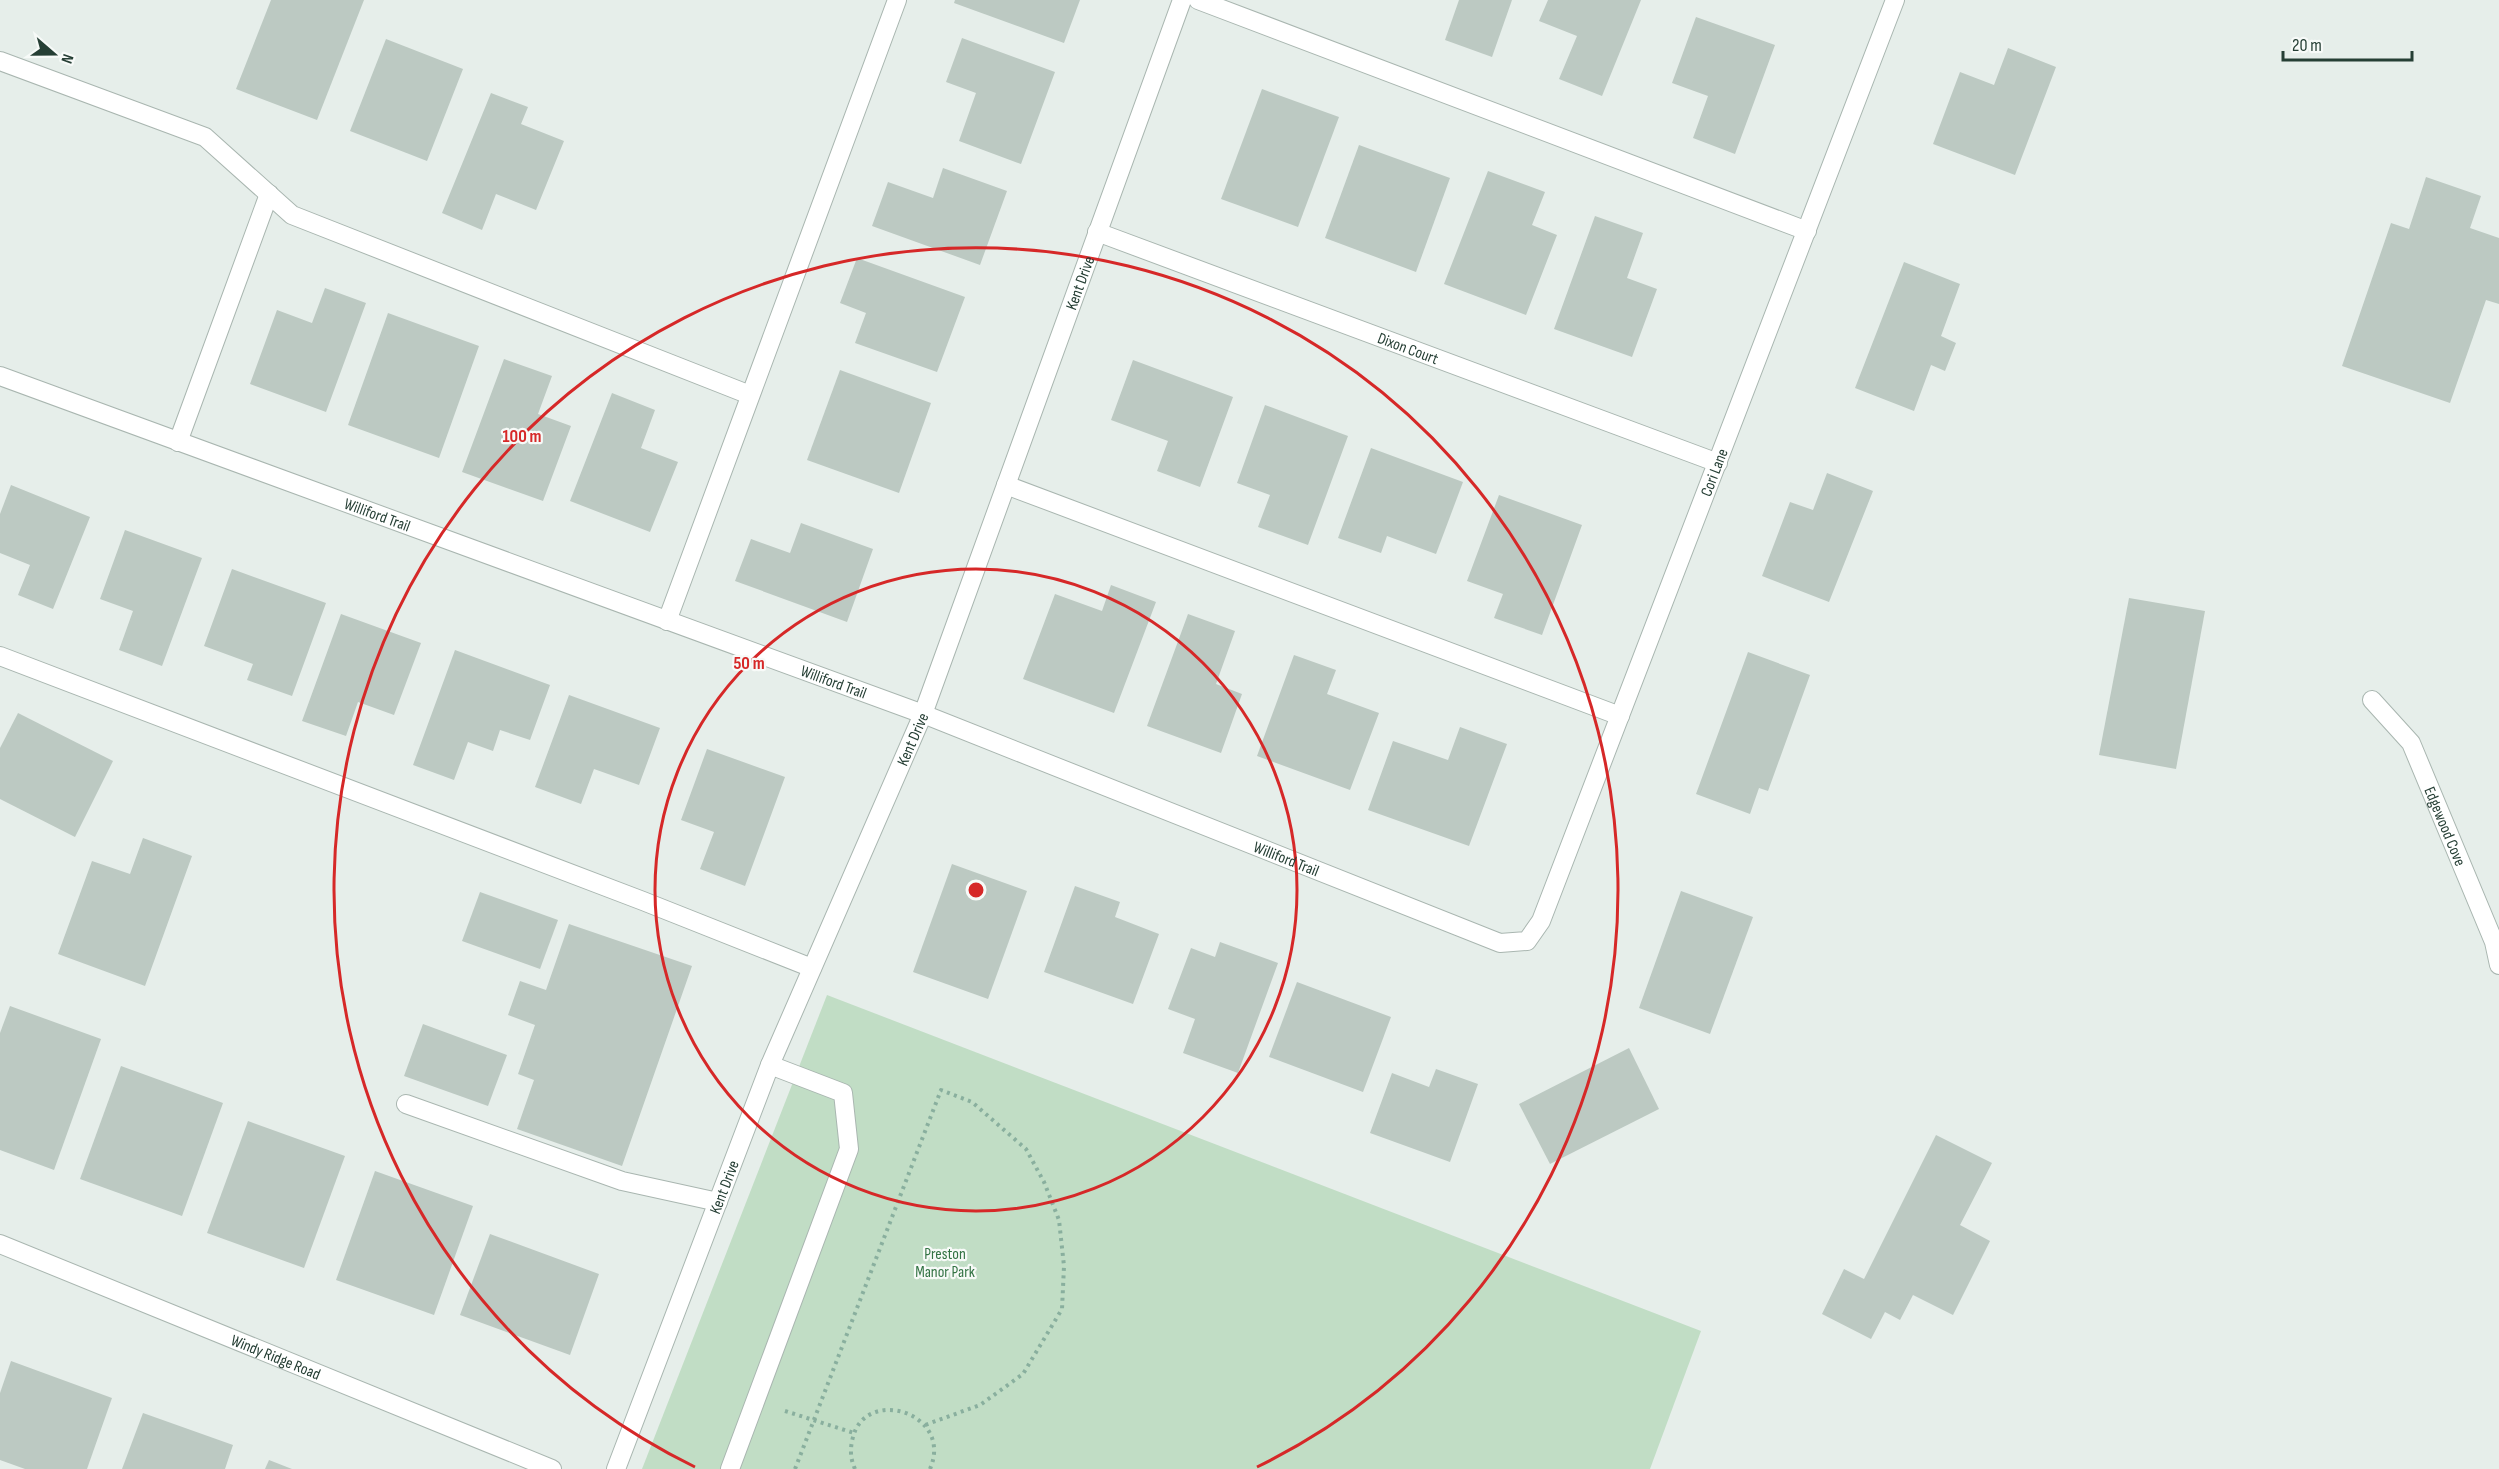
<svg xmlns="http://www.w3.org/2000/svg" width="2499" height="1469" font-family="'Sofia Sans Condensed',sans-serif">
<rect width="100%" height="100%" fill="#e6eeea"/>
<polygon fill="#c1ddc5" points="827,995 1701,1331 1650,1469 642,1469"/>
<g fill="#bcc9c2">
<polygon points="271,0 364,0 317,120 236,89"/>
<polygon points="955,0 1080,0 1064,43 954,3"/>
<polygon points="1459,0 1512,0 1492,57 1445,40"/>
<polygon points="1548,0 1641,0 1602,96 1559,79 1577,36 1539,21"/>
<polygon points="1696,17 1775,45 1735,154 1693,138 1708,96 1672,83"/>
<polygon points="962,38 1055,72 1021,164 959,141 976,93 946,82"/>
<polygon points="386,39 463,69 427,161 350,131"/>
<polygon points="2008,48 2056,67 2015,175 1933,144 1960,72 1994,85"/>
<polygon points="1262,89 1339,117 1298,227 1221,199"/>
<polygon points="491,93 528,107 521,124 564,141 536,210 496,194 482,230 442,213"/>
<polygon points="1359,145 1450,178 1416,272 1325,238"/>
<polygon points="943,168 1007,191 980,265 872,226 888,182 933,198"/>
<polygon points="1488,171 1545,192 1532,225 1557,235 1526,315 1444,284"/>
<polygon points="2426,177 2481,196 2470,228 2499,238 2499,304 2486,300 2450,403 2342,366 2391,223 2409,229"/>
<polygon points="1595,216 1643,233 1627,278 1657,289 1632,357 1554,329"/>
<polygon points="857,258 965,297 937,372 855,343 866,313 840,303"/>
<polygon points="1904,262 1960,284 1941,336 1956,343 1945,371 1931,365 1914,411 1855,388"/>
<polygon points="325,288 366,303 326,412 250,384 277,310 312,323"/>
<polygon points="388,313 479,346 439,458 348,425"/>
<polygon points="504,359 552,376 538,414 571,426 543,501 462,472"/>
<polygon points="1133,360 1233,397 1200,487 1157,471 1168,441 1111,420"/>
<polygon points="840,370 931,403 899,493 807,460"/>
<polygon points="612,393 655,410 641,448 678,462 650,532 570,501"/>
<polygon points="1265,405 1348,436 1308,545 1258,527 1270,495 1237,483"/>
<polygon points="1371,448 1463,482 1436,554 1387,536 1381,553 1338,538"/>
<polygon points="1827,473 1873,491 1829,602 1762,576 1790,502 1813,510"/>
<polygon points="11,485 90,517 53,609 18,595 30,565 0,553 0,514"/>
<polygon points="1499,495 1582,525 1542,635 1494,618 1503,594 1467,581"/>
<polygon points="801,523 873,549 847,622 735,581 751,539 790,553"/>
<polygon points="125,530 202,558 162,666 119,650 133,611 100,599"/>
<polygon points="232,569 326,603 292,696 247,680 253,664 204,646"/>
<polygon points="1111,585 1156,602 1114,713 1023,679 1055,594 1102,611"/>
<polygon points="2129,598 2205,611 2176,769 2099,755"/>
<polygon points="341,614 421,643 394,715 358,702 346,736 302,721"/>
<polygon points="1188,614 1235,631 1216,684 1242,694 1221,753 1147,726"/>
<polygon points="455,650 550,685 530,740 500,730 493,751 468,742 454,780 413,765"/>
<polygon points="1748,652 1810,675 1768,791 1759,788 1750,814 1696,794"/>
<polygon points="1294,655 1336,670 1327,694 1379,713 1350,790 1257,756"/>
<polygon points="569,695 660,728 639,785 594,769 581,804 535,787"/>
<polygon points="18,713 113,761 75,837 0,799 0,748"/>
<polygon points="1460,727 1507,744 1469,846 1368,810 1393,741 1448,760"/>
<polygon points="707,749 785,777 745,886 700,869 714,832 681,820"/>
<polygon points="143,838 192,856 145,986 58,954 92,861 130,874"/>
<polygon points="952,864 1027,891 988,999 913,972"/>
<polygon points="1075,886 1120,902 1115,917 1159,934 1133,1004 1044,972"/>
<polygon points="1681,891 1753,917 1710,1034 1639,1008"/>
<polygon points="480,892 558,920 540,969 462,941"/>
<polygon points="569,924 692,966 622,1166 517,1129 534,1080 518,1074 535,1025 508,1015 520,981 546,990"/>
<polygon points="1220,942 1278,963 1238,1073 1183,1053 1195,1019 1168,1009 1191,948 1215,957"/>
<polygon points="1297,982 1391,1017 1363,1092 1269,1057"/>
<polygon points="10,1006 101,1039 54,1170 0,1150 0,1033"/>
<polygon points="423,1024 507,1055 488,1106 404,1076"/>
<polygon points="1629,1048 1659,1109 1550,1164 1519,1104"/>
<polygon points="121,1066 223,1103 182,1216 80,1179"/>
<polygon points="1436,1069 1478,1084 1450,1162 1370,1133 1392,1073 1429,1087"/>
<polygon points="248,1121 345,1156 304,1268 207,1233"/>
<polygon points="1936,1135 1992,1163 1960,1225 1990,1241 1953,1315 1913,1295 1900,1320 1885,1312 1871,1339 1822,1314 1844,1269 1864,1279"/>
<polygon points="375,1171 473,1206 434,1315 336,1280"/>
<polygon points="490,1234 599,1274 570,1355 460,1315"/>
<polygon points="11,1361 112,1398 87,1469 25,1469 0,1460 0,1393"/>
<polygon points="143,1413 233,1445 225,1469 122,1469"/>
<polygon points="269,1460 292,1469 265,1469"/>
</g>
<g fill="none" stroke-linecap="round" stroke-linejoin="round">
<g stroke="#a9b6b0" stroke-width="20">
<g id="minor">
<polyline points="1198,0 1807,231"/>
<polyline points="0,61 205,137 292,215 750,395"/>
<path id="s1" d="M1097 232 1718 463"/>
<path id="s2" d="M0 376 923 714 1500 943 1527 941 1541 921 1895 0"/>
<polyline points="178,442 269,194"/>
<polyline points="1006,485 1620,716"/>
<polyline points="667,621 897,0"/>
<polyline points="0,656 643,901 812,968"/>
<path id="s3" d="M2372 700 2411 743 2494 942 2499 965"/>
<polyline points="406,1104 622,1181 718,1202"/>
<path id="s4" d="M0 1244 552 1469"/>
<path id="s5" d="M616 1469 770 1065 923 714 1182 0"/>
<polyline points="730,1469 849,1149 843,1093 770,1065"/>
</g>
</g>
<g stroke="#89af9e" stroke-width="4" stroke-dasharray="3 4.5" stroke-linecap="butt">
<polyline points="785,1411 854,1433"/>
<polyline points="795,1469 941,1090 972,1102 1026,1149 1044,1182 1059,1220 1064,1266 1062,1309 1023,1374 980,1405 925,1425"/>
<path d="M855 1469C850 1458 850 1448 853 1437 866 1386 954 1413 930 1469"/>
</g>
<use href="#minor" stroke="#fff" stroke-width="18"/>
</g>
<g fill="none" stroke="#d62828" stroke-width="3">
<circle cx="976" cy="890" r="321"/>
<path d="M695 1467A642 642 0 1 1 1257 1467"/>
</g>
<g text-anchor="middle" stroke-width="4.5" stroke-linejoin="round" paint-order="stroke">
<g font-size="16" fill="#263f35" stroke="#f7faf8">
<text dy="6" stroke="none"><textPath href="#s5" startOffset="1274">Kent Drive</textPath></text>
<text dy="6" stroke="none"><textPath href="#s1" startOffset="332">Dixon Court</textPath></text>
<text dy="6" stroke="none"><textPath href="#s2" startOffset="2136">Cori Lane</textPath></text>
<text dy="6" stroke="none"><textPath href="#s2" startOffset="402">Williford Trail</textPath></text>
<text dy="6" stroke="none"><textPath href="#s2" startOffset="888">Williford Trail</textPath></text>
<text dy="6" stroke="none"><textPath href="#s5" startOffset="788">Kent Drive</textPath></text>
<text dy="6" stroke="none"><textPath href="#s3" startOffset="148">Edgewood Cove</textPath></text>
<text dy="6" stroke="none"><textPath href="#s2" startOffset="1374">Williford Trail</textPath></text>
<text dy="6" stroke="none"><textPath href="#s5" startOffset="302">Kent Drive</textPath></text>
<text dy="6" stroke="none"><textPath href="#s4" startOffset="298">Windy Ridge Road</textPath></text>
</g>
<g font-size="16" fill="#337344" stroke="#f7faf8">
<text x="945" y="1259">Preston<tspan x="945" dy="18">Manor Park</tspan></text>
</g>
</g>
<circle cx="976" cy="890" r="9" fill="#d62828" stroke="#f7faf8" stroke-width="3"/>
<g font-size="18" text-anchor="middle" font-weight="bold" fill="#d62828" stroke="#f7faf8" stroke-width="4.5" stroke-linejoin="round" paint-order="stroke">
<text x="522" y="442">100 m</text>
<text x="749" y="669">50 m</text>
</g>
<g transform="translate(54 54) rotate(110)" stroke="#f7faf8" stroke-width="4.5" paint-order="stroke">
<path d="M0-4.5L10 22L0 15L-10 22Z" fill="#263f35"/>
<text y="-9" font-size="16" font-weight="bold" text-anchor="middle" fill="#263f35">N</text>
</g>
<path d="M2283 51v9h129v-9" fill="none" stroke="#263f35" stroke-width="3"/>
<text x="2292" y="51" font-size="18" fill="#263f35" stroke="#f7faf8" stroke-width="4.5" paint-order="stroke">20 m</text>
</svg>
